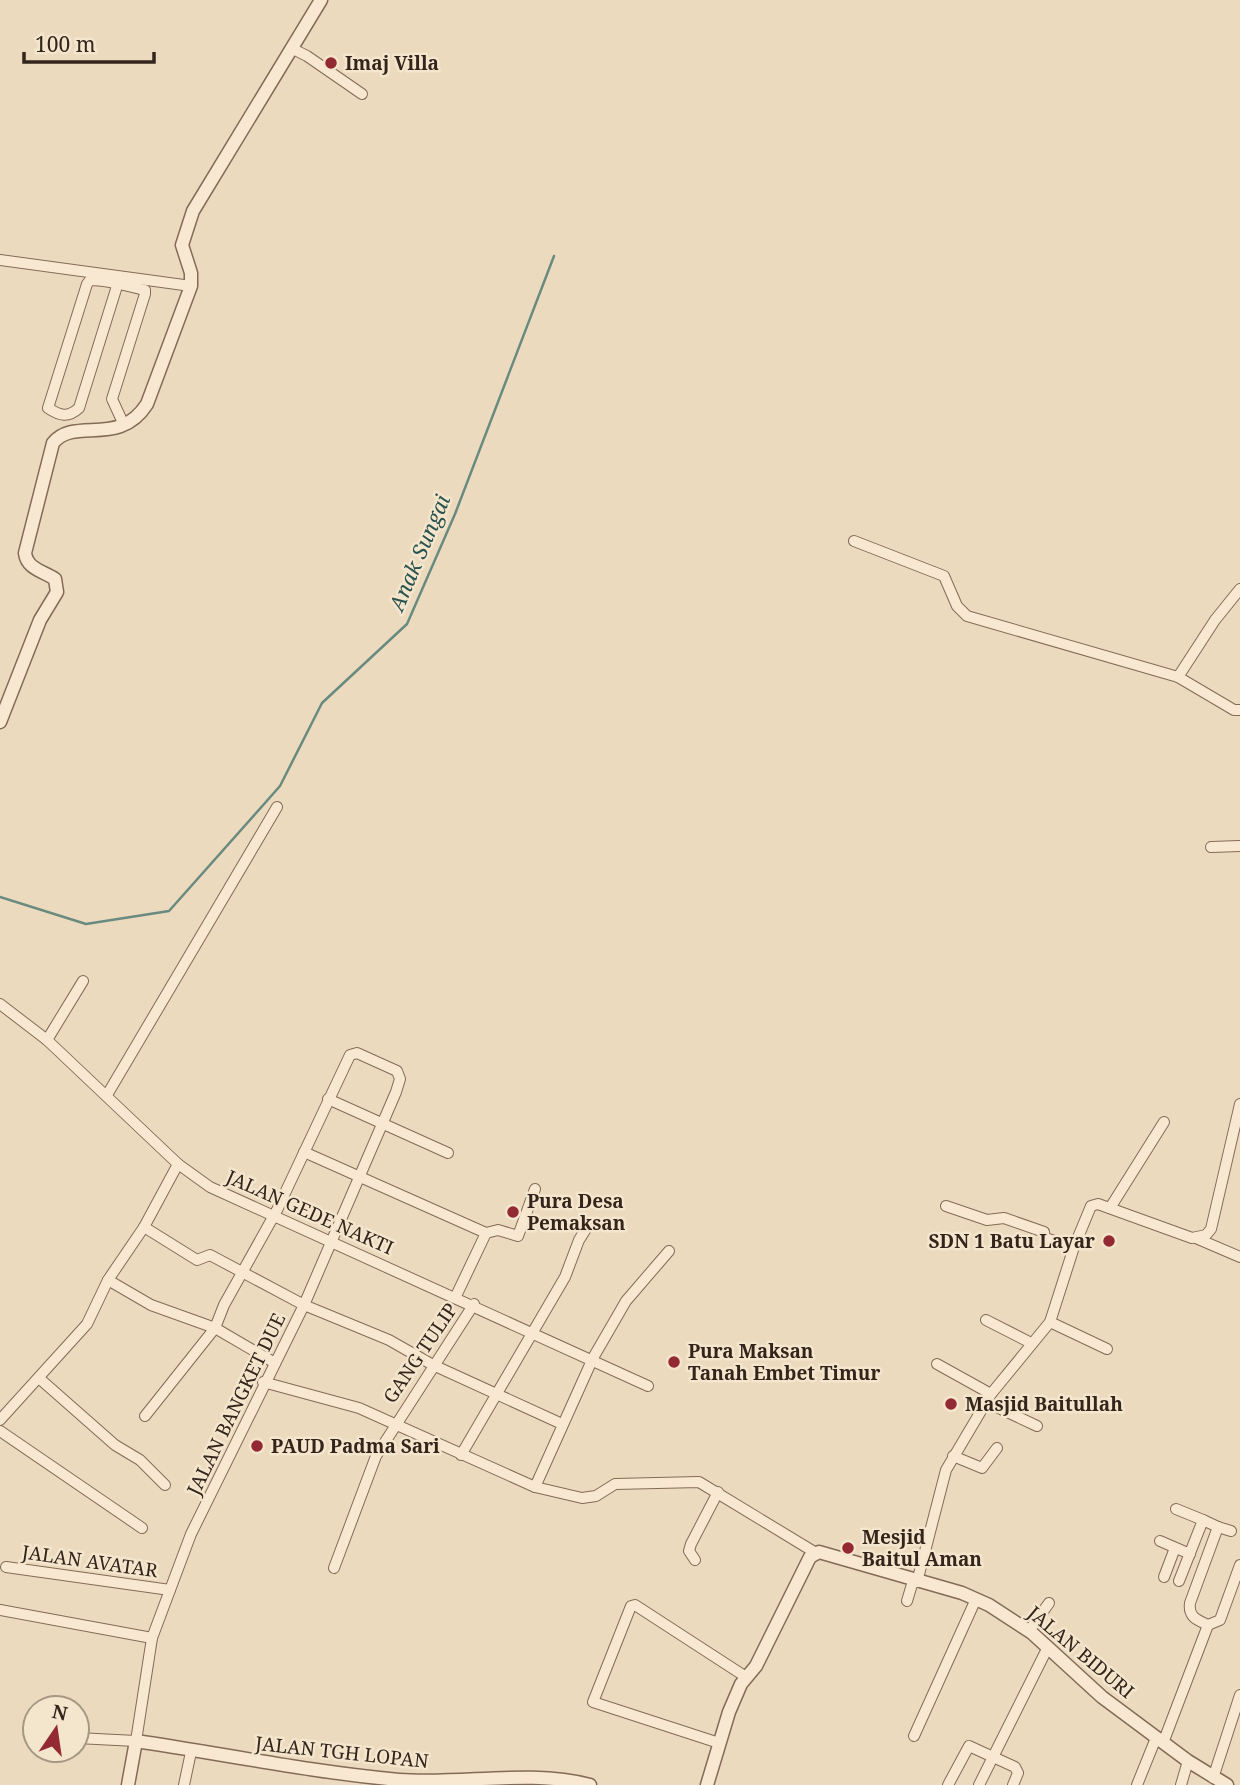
<svg xmlns="http://www.w3.org/2000/svg" width="1240" height="1785" font-family="'Noto Serif',serif">
<rect width="100%" height="100%" fill="#ecdabe"/>
<g fill="none" stroke-linecap="round" stroke-linejoin="round">
<polyline stroke="#698b7f" stroke-width="2.5" points="0,897 86,924 169,911 280,786 322,703 407,624 455,514 554,256"/>
<g stroke="#846b57" stroke-width="12">
<g id="minor">
<polyline points="291,48 307,56 362,94"/>
<polyline points="0,260 191,286"/>
<path d="M117 286 79 408C68 418 60 416 48 408L87 284 90 280C108 280 128 286 145 290V294L112 399 124 425"/>
<polyline points="854,541 944,576 957,606 967,616 1178,677 1234,710 1240,710"/>
<polyline points="1178,677 1215,620 1240,589"/>
<polyline points="1211,847 1240,846"/>
<polyline points="0,1004 47,1040 178,1164 210,1187 648,1386"/>
<polyline points="47,1040 83,981"/>
<polyline points="107,1095 277,807"/>
<polyline points="328,1099 448,1153"/>
<polyline points="304,1152 486,1233"/>
<polyline points="946,1206 987,1220 1004,1218 1044,1232 1045,1238 1074,1247"/>
<polyline points="1110,1208 1164,1122"/>
<polyline points="144,1227 197,1260 210,1255 304,1305 389,1340 433,1365 562,1424"/>
<polyline points="486,1233 498,1230 518,1236 535,1189"/>
<polyline points="1198,1239 1240,1257"/>
<polyline points="108,1280 151,1305 215,1328 275,1363"/>
<polyline points="456,1296 486,1233"/>
<polyline points="986,1320 1031,1343"/>
<polyline points="1050,1322 1107,1349"/>
<polyline points="937,1364 991,1394"/>
<polyline points="40,1379 115,1445 140,1460 165,1485"/>
<polyline points="263,1382 359,1408 535,1487 582,1498 596,1496 615,1484 699,1482 816,1553"/>
<polyline points="986,1402 1037,1426"/>
<polyline points="0,1420 87,1324 108,1280 144,1227 178,1164"/>
<polyline points="0,1431 142,1528"/>
<polyline points="461,1455 565,1277 579,1240 589,1224"/>
<polyline points="953,1456 982,1468 997,1448"/>
<polyline points="535,1487 593,1358 626,1301 669,1251"/>
<polyline points="1176,1509 1203,1520"/>
<polyline points="1218,1527 1231,1531"/>
<polyline points="1160,1541 1190,1554"/>
<polyline points="695,1560 689,1551 691,1544 718,1492"/>
<polyline points="6,1567 170,1590"/>
<polyline points="334,1568 376,1456 474,1304"/>
<polyline points="1164,1577 1175,1548"/>
<path d="M1179 1581 1203 1520 1218 1527 1190 1603C1188 1617 1197 1620 1208 1625L1220 1620 1240 1565"/>
<polyline points="917,1582 946,1470 991,1394 1050,1322 1074,1247 1091,1206 1098,1204 1192,1238 1206,1235 1211,1229 1240,1104"/>
<polyline points="907,1601 913,1581"/>
<polyline points="0,1610 152,1638"/>
<polyline points="1029,1631 1049,1603"/>
<polyline points="914,1736 976,1599"/>
<polyline points="77,1738 136,1741 152,1638 191,1534 304,1305 396,1092 400,1079 397,1071 357,1053 350,1055 277,1210 224,1305 215,1328 145,1416"/>
<polyline points="719,1743 593,1702 631,1606 635,1605 746,1677"/>
<polyline points="1163,1743 1208,1625"/>
<polyline points="1213,1778 1240,1695"/>
<polyline points="184,1785 191,1752"/>
<polyline points="948,1785 969,1746 1015,1767 1018,1773 1013,1785"/>
<polyline points="979,1785 1047,1649"/>
<polyline points="1137,1785 1156,1738"/>
<polyline points="1181,1785 1188,1761"/>
</g>
</g>
<g stroke="#846b57" stroke-width="15">
<g id="tertiary">
<path d="M0 722 40 620 57 592 55 579C43 571 27 569 25 553L53 443C75 416 119 448 147 404L191 286V273L182 245 193 211 321 0"/>
<path d="M128 1785 136 1741C224 1754 310 1772 399 1780 462 1785 529 1769 590 1785"/>
<polyline points="707,1785 729,1712 741,1684 756,1666 810,1557 819,1552 962,1593 989,1605 1032,1633 1102,1697 1188,1761 1227,1785"/>
</g>
</g>
<use href="#minor" stroke="#f8e8d1" stroke-width="10"/>
<use href="#tertiary" stroke="#f8e8d1" stroke-width="12"/>
</g>
<g fill="#922933" stroke="#f4e5cd" stroke-width="2.5">
<circle cx="331" cy="63" r="7"/>
<circle cx="513" cy="1212" r="7"/>
<circle cx="1109" cy="1241" r="7"/>
<circle cx="674" cy="1362" r="7"/>
<circle cx="951" cy="1404" r="7"/>
<circle cx="257" cy="1446" r="7"/>
<circle cx="848" cy="1548" r="7"/>
</g>
<g text-anchor="middle" stroke-width="5" stroke-linejoin="round" paint-order="stroke">
<g font-size="19" font-weight="bold" fill="#34251c" stroke="#f4e5cd" text-anchor="start">
<text x="345" y="70">Imaj Villa</text>
<text x="527" y="1208">Pura Desa<tspan x="527" dy="22">Pemaksan</tspan></text>
<text x="1095" y="1248" text-anchor="end">SDN 1 Batu Layar</text>
<text x="688" y="1358">Pura Maksan<tspan x="688" dy="22">Tanah Embet Timur</tspan></text>
<text x="965" y="1411">Masjid Baitullah</text>
<text x="271" y="1453">PAUD Padma Sari</text>
<text x="862" y="1544">Mesjid<tspan x="862" dy="22">Baitul Aman</tspan></text>
</g>
<g font-size="19" fill="#34251c" stroke="#f4e5cd">
<text transform="translate(310 1212) rotate(24)" y="7">JALAN GEDE NAKTI</text>
<text transform="translate(420 1353) rotate(-56)" y="7">GANG TULIP</text>
<text transform="translate(236 1404) rotate(-64)" y="7">JALAN BANGKET DUE</text>
<text transform="translate(90 1561) rotate(8)" y="7">JALAN AVATAR</text>
<text transform="translate(1081 1652) rotate(40)" y="7">JALAN BIDURI</text>
<text transform="translate(342 1752) rotate(6)" y="7">JALAN TGH LOPAN</text>
</g>
<g font-size="21" font-style="italic" fill="#2b534d" stroke="#f4e5cd">
<text transform="translate(420 553) rotate(-67)" y="7">Anak Sungai</text>
</g>
</g>
<g transform="translate(56 1729) rotate(13)"><circle r="33" fill="#f4e5cd" stroke="#a79886" stroke-width="2"/>
<path d="M0-5L12 26L0 18L-12 26Z" fill="#922933"/>
<text y="-10" font-size="19" font-weight="bold" text-anchor="middle" fill="#34251c">N</text>
</g>
<path d="M24 52v10h130v-10" fill="none" stroke="#34251c" stroke-width="3.5"/>
<text x="35" y="52" font-size="21" fill="#34251c" stroke="#f4e5cd" stroke-width="5" paint-order="stroke">100 m</text>
</svg>
